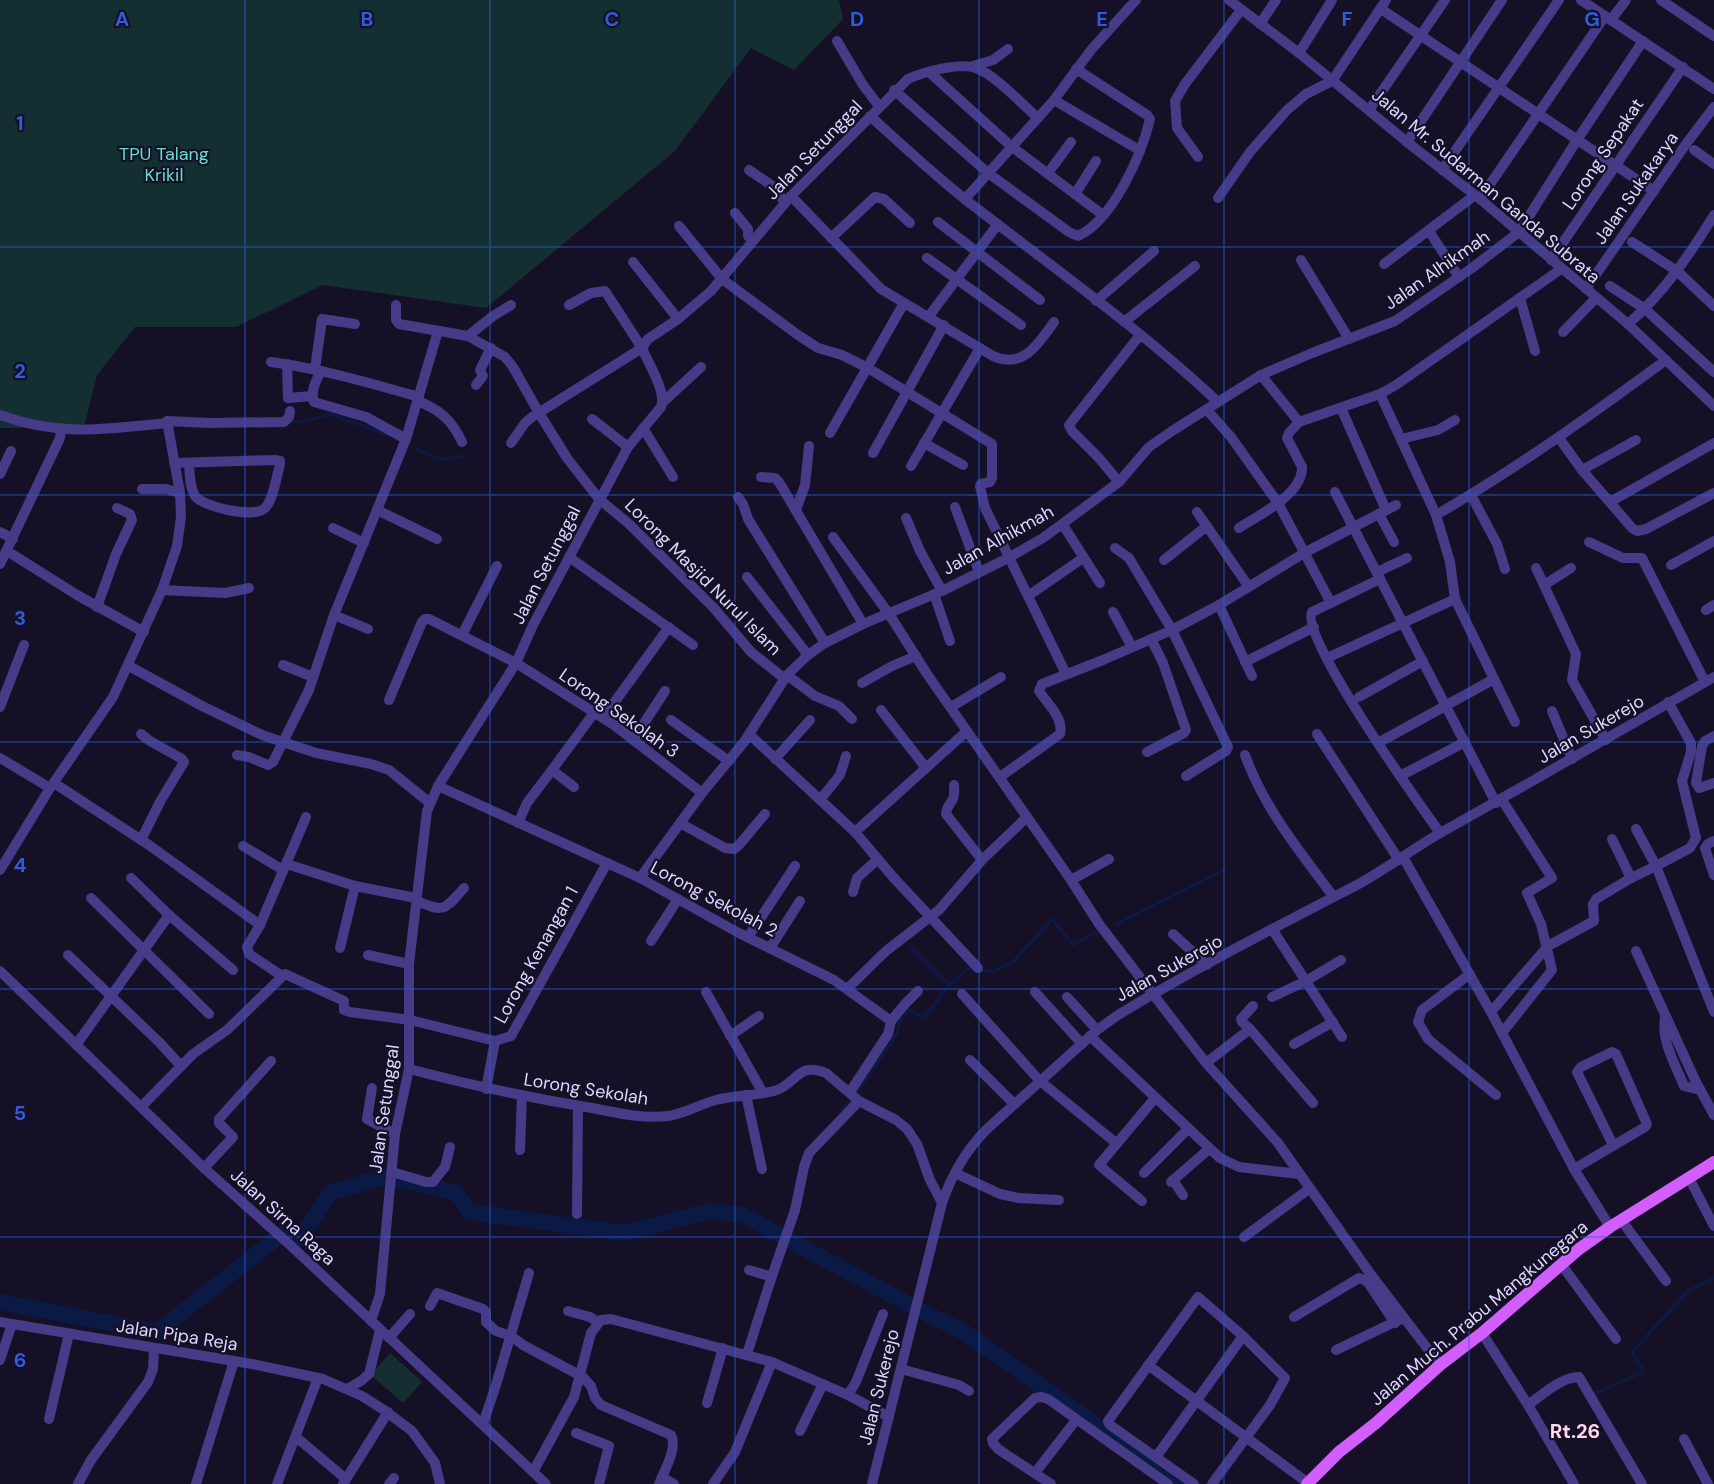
<svg xmlns="http://www.w3.org/2000/svg" width="1714" height="1484" font-family="'DM Sans',sans-serif">
<rect width="100%" height="100%" fill="#161027"/>
<g fill="#132f31">
<polygon points="0,0 839,0 843,19 794,70 751,48 675,151 486,308 323,285 236,327 135,327 97,375 84,427 0,428"/>
<polygon points="390,1353 422,1382 403,1403 371,1375"/>
</g>
<g fill="none" stroke-linecap="round" stroke-linejoin="round">
<g stroke="#0b1a45" stroke-width="3">
<polyline points="289,422 302,422 330,414 388,435"/>
<polyline points="416,449 440,459 465,456"/>
<polyline points="1116,924 1224,870"/>
<polyline points="911,947 949,985"/>
<polyline points="980,970 993,972 1013,962 1052,919 1073,945 1097,932"/>
<polyline points="856,1094 897,1034 900,1021 910,1010 924,1018 949,985 969,968 974,968"/>
<polyline points="841,1112 852,1099"/>
<polyline points="1596,1393 1644,1372 1632,1352 1689,1290 1714,1278"/>
</g>
<polyline stroke="#0b1a45" stroke-width="16" points="0,1302 157,1332 287,1230 300,1239 330,1193 386,1176 457,1193 469,1212 624,1233 709,1211 742,1215 929,1315 964,1332 1181,1484"/>
<g stroke="#453b86" stroke-width="10">
<polyline points="1229,0 1299,53 1407,142 1480,199 1628,324 1714,406"/>
<polyline points="1581,0 1714,89"/>
<polyline points="1661,0 1714,36"/>
<polyline points="1381,9 1654,191"/>
<polyline points="1611,20 1626,0"/>
<polyline points="1260,24 1276,0"/>
<polyline points="837,41 863,85 879,106"/>
<polyline points="1299,53 1332,0"/>
<polyline points="973,66 993,60 1008,49"/>
<polyline points="929,72 1012,147 1103,215"/>
<path d="M894 90 988 173 1069 232 1078 236C1113 220 1142 154 1150 119L1147 115 1076 69"/>
<polyline points="1054,100 1139,150"/>
<polyline points="1369,110 1445,0"/>
<path d="M870 116C902 145 933 174 966 200 1051 266 1139 328 1218 402"/>
<polyline points="1407,142 1502,0"/>
<polyline points="1694,150 1714,164"/>
<polyline points="1198,157 1177,128 1175,101 1185,84 1241,10"/>
<polyline points="749,170 771,185 785,202"/>
<polyline points="1442,170 1559,0"/>
<polyline points="1048,173 1071,142"/>
<polyline points="1075,194 1096,161"/>
<path d="M791 196 881 289 993 356C1023 370 1039 343 1054 322"/>
<polyline points="1218,198 1250,152 1287,110 1306,94 1332,81 1386,0"/>
<polyline points="965,199 1054,100 1091,50 1136,0"/>
<polyline points="1480,199 1605,16"/>
<polyline points="735,213 748,229 748,236 752,240"/>
<polyline points="938,222 1040,300"/>
<polyline points="679,226 722,279 798,335 818,348 842,355 868,368 992,444 992,478 990,482 981,484 980,486 985,508 1066,674"/>
<polyline points="1429,231 1459,277"/>
<polyline points="831,238 875,197 884,199 910,223"/>
<polyline points="1632,242 1677,271 1714,306"/>
<polyline points="927,258 1021,325"/>
<polyline points="1301,260 1349,339"/>
<polyline points="1551,260 1683,67"/>
<polyline points="633,262 678,319"/>
<polyline points="1384,264 1475,195"/>
<polyline points="1610,286 1645,309 1714,372"/>
<polyline points="1586,289 1686,144 1714,107"/>
<polyline points="1520,298 1535,351"/>
<polyline points="1096,301 1154,251"/>
<polyline points="396,305 396,320 399,324 468,336 505,357 513,367 539,413 567,458 599,499 628,523 713,607 751,652 785,679"/>
<polyline points="929,316 998,224"/>
<polyline points="1124,322 1195,266"/>
<path d="M1628 324C1663 294 1690 254 1714 215"/>
<polyline points="1563,332 1596,298"/>
<polyline points="468,336 493,316 511,305"/>
<path d="M271 362C322 369 370 383 419 397"/>
<polyline points="287,364 288,398 312,396"/>
<polyline points="315,369 322,319 355,324"/>
<path d="M321 371C316 381 310 391 314 402L366 417 406 439"/>
<polyline points="1261,375 1299,422"/>
<polyline points="476,385 483,376 480,370 491,348"/>
<polyline points="1380,394 1436,515 1450,562 1455,599 1515,722"/>
<path d="M418 401C440 410 452 420 462 442"/>
<polyline points="663,402 701,367"/>
<polyline points="1341,408 1386,510"/>
<polyline points="1207,410 1231,437 1278,503 1331,603"/>
<path d="M0 415C59 437 107 429 167 423"/>
<polyline points="592,419 628,447"/>
<polyline points="643,428 673,477"/>
<polyline points="830,433 904,303"/>
<polyline points="1559,438 1582,470 1632,528 1637,531 1646,529 1714,493"/>
<polyline points="1401,439 1438,430 1455,420"/>
<polyline points="511,443 525,423 532,417 642,348 605,291 591,293 569,305"/>
<polyline points="924,443 963,465"/>
<polyline points="873,453 944,325"/>
<path d="M174 463 275 460 280 461V464C277 475 273 501 265 508 255 519 203 507 195 496 189 486 190 474 189 464"/>
<polyline points="911,466 980,348"/>
<polyline points="1582,470 1636,440"/>
<polyline points="0,474 11,451"/>
<polyline points="761,477 775,478 779,482 863,624"/>
<polyline points="1119,482 1098,457 1072,431 1069,425 1140,335"/>
<polyline points="142,489 166,489 180,493"/>
<polyline points="1335,492 1496,803"/>
<polyline points="1471,495 1497,544 1505,569"/>
<polyline points="738,497 743,504 748,519 825,643"/>
<polyline points="1610,502 1714,443"/>
<polyline points="955,507 979,572"/>
<polyline points="377,510 437,539"/>
<polyline points="796,510 805,485 809,446"/>
<polyline points="1197,512 1249,587"/>
<polyline points="1379,514 1394,542"/>
<path d="M1436 515C1516 469 1591 415 1666 360"/>
<polyline points="906,518 920,551 942,591"/>
<polyline points="1063,525 1100,583"/>
<polyline points="333,528 364,543"/>
<path d="M1239 528C1259 515 1303 494 1302 467L1287 438 1289 433 1299 422 1380 394 1396 385 1561 269"/>
<polyline points="0,532 13,539"/>
<polyline points="833,537 889,614 927,674 1071,880 1099,924 1206,1063 1278,1143 1369,1272 1440,1365"/>
<polyline points="1589,542 1623,558 1642,558 1705,682"/>
<polyline points="1115,548 1129,558 1172,630 1228,747 1226,751 1186,776"/>
<polyline points="7,551 77,595 144,632"/>
<polyline points="569,557 693,645"/>
<polyline points="1164,560 1207,526"/>
<polyline points="0,564 60,438 61,430"/>
<polyline points="1671,565 1714,541"/>
<polyline points="1536,568 1576,654 1572,680 1606,740"/>
<polyline points="1377,572 1407,558"/>
<polyline points="747,577 808,655"/>
<path d="M1380 579 1312 612C1298 635 1420 805 1440 833"/>
<polyline points="1544,585 1571,568"/>
<polyline points="162,590 225,593 249,588"/>
<polyline points="934,594 950,641"/>
<polyline points="1028,596 1083,558"/>
<polyline points="1219,605 1252,676"/>
<polyline points="97,607 116,554 132,520 130,514 117,508"/>
<polyline points="1706,610 1714,605"/>
<polyline points="1113,612 1132,647"/>
<polyline points="334,615 368,629"/>
<polyline points="462,635 497,566"/>
<polyline points="1327,658 1455,599"/>
<polyline points="1245,662 1314,627"/>
<polyline points="283,665 313,677"/>
<polyline points="129,666 202,706 262,735 316,753 371,764 389,770 430,803"/>
<polyline points="787,675 815,696 839,706 852,719"/>
<polyline points="862,683 892,666 916,656"/>
<polyline points="1359,697 1423,661"/>
<polyline points="389,700 422,622 425,619 429,619 516,663 614,725 702,793"/>
<polyline points="1668,702 1691,743 1691,752 1682,781 1696,838 1690,848 1656,866 1714,1012"/>
<polyline points="0,707 24,645"/>
<polyline points="951,707 1001,677"/>
<polyline points="881,710 926,768"/>
<polyline points="1552,711 1572,759"/>
<polyline points="603,718 669,627"/>
<polyline points="671,720 729,761"/>
<polyline points="1317,734 1399,860"/>
<polyline points="750,735 855,832 893,877 978,968"/>
<polyline points="1714,736 1705,741 1702,746 1696,783 1699,788 1714,783"/>
<polyline points="633,740 665,691"/>
<polyline points="1378,743 1494,679"/>
<polyline points="1147,752 1184,733 1186,730 1163,663 1151,639"/>
<polyline points="237,755 249,757 268,765 273,762 309,690 334,615 406,439 438,331"/>
<path d="M1245 755C1264 808 1300 852 1333 896"/>
<polyline points="0,758 50,788"/>
<polyline points="775,759 810,720"/>
<polyline points="552,770 594,713"/>
<polyline points="1400,776 1465,742"/>
<path d="M1000 777 1060 734C1064 718 1047 703 1039 691L1042 684 1103 660 1172 630 1219 605 1304 553 1396 505"/>
<polyline points="54,783 149,845 260,925"/>
<path d="M954 785C956 805 947 801 946 814L982 860"/>
<polyline points="438,786 640,878 737,932 834,980 891,1021 888,1034 850,1092"/>
<polyline points="820,800 840,775 846,756"/>
<polyline points="518,823 527,803 552,770 574,787"/>
<polyline points="680,823 725,848 734,849 739,845 765,814"/>
<polyline points="855,832 967,731"/>
<polyline points="1612,839 1631,878"/>
<polyline points="141,840 161,800 184,762 182,759 150,741 141,734"/>
<polyline points="1714,841 1708,844 1705,848 1714,875"/>
<polyline points="243,846 283,870"/>
<polyline points="1403,857 1491,1012 1574,1169 1610,1227"/>
<polyline points="287,864 355,886 416,898"/>
<polyline points="0,870 50,788 113,697 162,590 177,546 181,517 180,493 167,421 209,423 284,422 289,417 290,411"/>
<polyline points="131,878 169,915"/>
<polyline points="640,878 702,793 744,742 787,675 808,655 825,643 863,624 942,591 1008,558 1043,538 1119,482 1149,447 1172,431 1261,375 1312,353 1395,321 1472,268 1519,232 1577,140 1643,41"/>
<polyline points="1071,880 1109,859"/>
<polyline points="853,892 857,878 878,859"/>
<polyline points="91,898 209,1014"/>
<path d="M417 901C445 913 444 910 464 888"/>
<polyline points="1272,929 1342,1037"/>
<polyline points="1173,934 1207,965"/>
<polyline points="748,937 795,866"/>
<polyline points="651,941 678,899"/>
<polyline points="340,948 355,886"/>
<polyline points="770,948 800,901"/>
<polyline points="1636,951 1696,1082 1714,1115"/>
<polyline points="68,955 159,1042 181,1066"/>
<polyline points="368,955 409,964"/>
<polyline points="0,971 204,1168 289,1244 546,1484"/>
<polyline points="1470,974 1422,1010 1418,1022 1428,1039 1496,1095"/>
<polyline points="282,976 249,954 247,947 260,925 306,817"/>
<polyline points="847,989 886,951 939,910 982,860 1027,817"/>
<polyline points="706,992 763,1093"/>
<polyline points="1035,992 1082,1044"/>
<polyline points="962,994 1039,1080 1116,1143"/>
<polyline points="1067,997 1097,1030"/>
<polyline points="1272,997 1306,981 1341,960"/>
<polyline points="1491,1012 1548,946 1594,921 1593,904 1596,899 1631,878 1656,866 1636,829"/>
<path d="M1665 1017C1661 1041 1675 1064 1684 1086L1700 1090"/>
<polyline points="891,1021 905,1004 918,991"/>
<polyline points="1250,1029 1313,1103"/>
<polyline points="1502,1033 1552,970 1541,924 1527,893 1552,878 1502,800"/>
<polyline points="730,1036 759,1016"/>
<polyline points="1090,1036 1220,1158 1239,1167 1299,1174"/>
<polyline points="1294,1044 1333,1022"/>
<polyline points="76,1045 169,915 233,970"/>
<polyline points="970,1060 1014,1104"/>
<polyline points="1206,1063 1250,1029 1242,1022 1241,1019 1253,1006"/>
<path d="M409 1069C470 1085 530 1098 592 1108 617 1113 643 1119 668 1116 685 1114 700 1104 716 1100 735 1095 755 1096 774 1091 797 1085 797 1061 826 1073L859 1101 896 1120 907 1129 917 1144 930 1180 942 1203"/>
<polyline points="372,1088 367,1119 395,1134"/>
<polyline points="486,1089 495,1041"/>
<polyline points="746,1095 762,1169"/>
<polyline points="141,1107 193,1054 227,1030 285,974 344,1001 344,1010 350,1012 410,1020 495,1041 511,1036 607,863"/>
<polyline points="520,1150 522,1095"/>
<polyline points="204,1168 233,1137 219,1123 219,1119 271,1061"/>
<polyline points="1574,1169 1645,1127 1647,1124 1616,1054 1612,1052 1581,1067 1577,1072 1613,1145"/>
<polyline points="392,1172 426,1182 433,1182 445,1167 450,1147"/>
<polyline points="955,1173 1000,1194 1019,1198 1059,1200"/>
<polyline points="1144,1173 1188,1129"/>
<polyline points="1689,1178 1714,1226"/>
<polyline points="1173,1180 1183,1195"/>
<polyline points="1171,1182 1209,1149"/>
<polyline points="1142,1201 1099,1165 1155,1098"/>
<polyline points="577,1214 578,1106"/>
<polyline points="1622,1221 1666,1281"/>
<polyline points="1244,1237 1309,1189"/>
<polyline points="1561,1264 1616,1339"/>
<polyline points="771,1279 795,1210 804,1167 809,1153 859,1101"/>
<path d="M430 1306 437 1293 483 1309 486 1312V1322L496 1331 511 1336 523 1345 583 1377 591 1386 595 1398 601 1405 671 1435C678 1448 664 1471 659 1484"/>
<polyline points="568,1311 590,1317 598,1322"/>
<polyline points="1294,1317 1359,1278 1367,1281 1395,1323"/>
<path d="M371 1321 380 1294 395 1134 409 1069V964L427 811 438 786 516 663 533 625 628 447 661 407C667 392 648 363 642 348L648 339 678 319 711 291 791 196 908 79C923 72 960 62 976 68 994 74 1023 105 1038 118"/>
<polyline points="0,1322 252,1364 323,1379 362,1396 384,1410 412,1431 435,1463 440,1484"/>
<polyline points="1482,1333 1528,1405 1574,1484"/>
<polyline points="389,1338 410,1314"/>
<polyline points="1336,1350 1401,1319"/>
<polyline points="747,1354 771,1279 769,1276 749,1270"/>
<polyline points="0,1360 12,1324"/>
<polyline points="1148,1365 1308,1483"/>
<polyline points="901,1369 959,1385 969,1391"/>
<polyline points="347,1389 361,1381 369,1374 380,1330"/>
<polyline points="848,1395 856,1382 883,1314"/>
<polyline points="707,1403 723,1348"/>
<path d="M1528 1405C1542 1395 1561 1377 1579 1377L1642 1484"/>
<polyline points="49,1419 69,1334"/>
<polyline points="483,1424 496,1385 529,1273"/>
<polyline points="800,1431 823,1384"/>
<polyline points="576,1433 609,1446 599,1484"/>
<polyline points="296,1437 346,1479"/>
<polyline points="1684,1439 1708,1484"/>
<polyline points="1156,1457 1243,1336"/>
<polyline points="533,1472 574,1397 591,1333 601,1320 611,1319 772,1362 848,1395 889,1417"/>
<polyline points="1035,1473 1076,1420"/>
<polyline points="662,1477 674,1484"/>
<polyline points="78,1484 91,1460 148,1382 153,1369 154,1349"/>
<polyline points="196,1484 234,1361"/>
<polyline points="277,1484 318,1378"/>
<polyline points="343,1484 388,1412"/>
<polyline points="389,1484 394,1478"/>
<polyline points="713,1484 735,1452 772,1362"/>
<path d="M872 1484 942 1203C952 1174 966 1150 987 1129L1097 1030 1118 1015C1194 969 1274 928 1353 887 1384 871 1412 849 1442 832 1533 781 1623 729 1714 677"/>
<polyline points="1051,1484 998,1449 993,1443 992,1439 1035,1398 1041,1397 1048,1399 1168,1484"/>
<polyline points="1194,1484 1110,1425 1108,1421 1198,1297 1243,1336 1285,1378 1270,1405 1212,1484"/>
</g>
<polyline stroke="#d15efd" stroke-width="12" points="1307,1484 1339,1452 1376,1423 1440,1365 1482,1333 1579,1249 1610,1227 1714,1162"/>
</g>
<path fill="none" stroke="#305cdc" stroke-width="1.5" stroke-opacity="0.55" d="M245 0V1484M490 0V1484M735 0V1484M979 0V1484M1224 0V1484M1469 0V1484M0 247H1714M0 495H1714M0 742H1714M0 989H1714M0 1237H1714"/>
<g text-anchor="middle" stroke-width="4.5" stroke-linejoin="round" paint-order="stroke">
<g font-size="18" fill="#dfd6ff" stroke="#161027">
<text transform="translate(814 150) rotate(-46)" y="6">Jalan Setunggal</text>
<text transform="translate(1603 154) rotate(-56)" y="6">Lorong Sepakat</text>
<text transform="translate(1486 186) rotate(40)" y="6">Jalan Mr. Sudarman Ganda Subrata</text>
<text transform="translate(1636 188) rotate(-55)" y="6">Jalan Sukakarya</text>
<text transform="translate(1437 270) rotate(-35)" y="6">Jalan Alhikmah</text>
<text transform="translate(998 540) rotate(-29)" y="6">Jalan Alhikmah</text>
<text transform="translate(546 565) rotate(-63)" y="6">Jalan Setunggal</text>
<text transform="translate(703 577) rotate(45)" y="6">Lorong Masjid Nurul Islam</text>
<text transform="translate(619 713) rotate(35)" y="6">Lorong Sekolah 3</text>
<text transform="translate(1591 729) rotate(-30)" y="6">Jalan Sukerejo</text>
<text transform="translate(714 899) rotate(28)" y="6">Lorong Sekolah 2</text>
<text transform="translate(536 955) rotate(-61)" y="6">Lorong Kenangan 1</text>
<text transform="translate(1169 968) rotate(-29)" y="6">Jalan Sukerejo</text>
<text transform="translate(586 1089) rotate(9)" y="6">Lorong Sekolah</text>
<text transform="translate(384 1109) rotate(-82)" y="6">Jalan Setunggal</text>
<text transform="translate(283 1217) rotate(42)" y="6">Jalan Sirna Raga</text>
<text transform="translate(1479 1313) rotate(-40)" y="6">Jalan Much. Prabu Mangkunegara</text>
<text transform="translate(177 1335) rotate(9)" y="6">Jalan Pipa Reja</text>
<text transform="translate(879 1387) rotate(-76)" y="6">Jalan Sukerejo</text>
</g>
<g font-size="18" fill="#62dfcc" stroke="#161027">
<text x="164" y="160">TPU Talang<tspan x="164" dy="21">Krikil</tspan></text>
</g>
<g font-size="20" font-weight="bold" fill="#ffd8ed" stroke="#161027">
<text x="1575" y="1438">Rt.26</text>
</g>
</g>
<g font-size="20" text-anchor="middle" font-weight="bold" fill="#305cdc" stroke="#161027" stroke-width="4.5" stroke-linejoin="round" paint-order="stroke">
<text x="122" y="26">A</text>
<text x="367" y="26">B</text>
<text x="612" y="26">C</text>
<text x="857" y="26">D</text>
<text x="1102" y="26">E</text>
<text x="1347" y="26">F</text>
<text x="1592" y="26">G</text>
<text x="20" y="130">1</text>
<text x="20" y="378">2</text>
<text x="20" y="625">3</text>
<text x="20" y="872">4</text>
<text x="20" y="1120">5</text>
<text x="20" y="1367">6</text>
</g>
</svg>
